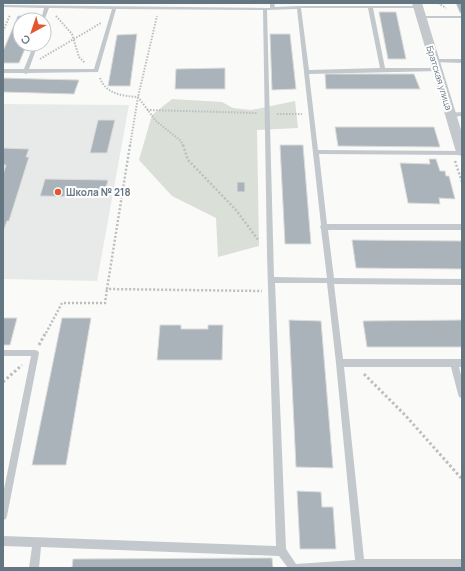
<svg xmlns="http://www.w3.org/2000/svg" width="465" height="571" font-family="Manrope,sans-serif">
<rect width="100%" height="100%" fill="#fafaf8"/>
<polygon fill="#e8e9e9" points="3,104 129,105 97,281 3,279"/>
<polygon fill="#dadfd7" points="172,99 222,102 233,108 251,110 295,101 298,128 257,130 259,246 218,257 216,218 172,196 139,160 152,115"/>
<g fill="#aab3b9" stroke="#dcdcda">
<polygon points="456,3 462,3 462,13 460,13"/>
<polygon points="379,12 396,12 406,59 388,59"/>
<polygon points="18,16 37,16 36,20 20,20 20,44 27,44 19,63 3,63 3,51"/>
<polygon points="137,34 130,86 108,86 117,35"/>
<polygon points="270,34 290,34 296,89 272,90"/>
<polygon points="225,68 225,89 175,89 176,69"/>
<polygon points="325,74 414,74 420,89 326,89"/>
<polygon points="3,78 37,79 79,80 74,94 3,92"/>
<polygon points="98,120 115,120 107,153 90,153"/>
<polygon points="335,127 434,127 440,147 338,146"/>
<polygon points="280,145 303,145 311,244 285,244"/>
<polygon points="3,148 29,149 26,157 29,157 9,221 7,221 3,232 3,174 6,165 3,165"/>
<polygon points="429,159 436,159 440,171 445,171 446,176 449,176 455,199 439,198 440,204 408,203 400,163 430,164"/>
<polygon points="45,179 108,180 104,197 40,196"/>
<rect x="237" y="182" width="8" height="10"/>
<polygon points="352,240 462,241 462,269 356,268"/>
<polygon points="3,318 17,318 10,345 3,345"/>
<polygon points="62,318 91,318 66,465 32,465"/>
<polygon points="289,320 321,321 333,468 296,467"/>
<polygon points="462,320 462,347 367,347 363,321"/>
<polygon points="160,325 181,325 181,329 208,329 208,325 223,325 222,360 157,360"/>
<polygon points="297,491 321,492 322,507 333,507 336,549 300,549"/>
<polygon points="272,558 273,568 72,568 73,559"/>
</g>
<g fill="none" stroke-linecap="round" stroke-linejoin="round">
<g stroke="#bbbfc2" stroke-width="2" stroke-dasharray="1.5 1.5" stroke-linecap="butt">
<polyline points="438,3 446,8"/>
<polyline points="56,16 72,34 79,57 85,63"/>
<polyline points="3,31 10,15"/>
<polyline points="40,59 101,23"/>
<path d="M100 78C106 94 122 96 138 97L156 121 181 141 183 146"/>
<polyline points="147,110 258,113"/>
<polyline points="277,114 302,114"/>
<polyline points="130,146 138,97 157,16"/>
</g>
<g stroke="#bbbfc2" stroke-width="2.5" stroke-dasharray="2 2" stroke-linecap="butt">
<polyline points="130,145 107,289 262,291"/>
<polyline points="183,145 188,160 236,210 259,241"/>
<polyline points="455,161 462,182"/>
<polyline points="46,333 62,303 105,303 107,289"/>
</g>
<g stroke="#bbbfc2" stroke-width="3" stroke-dasharray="2.5 2.5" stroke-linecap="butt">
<polyline points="39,345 46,332"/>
<polyline points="364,374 405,415 462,479"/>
<polyline points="3,382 22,365"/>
</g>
<g fill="#c3c8cc" fill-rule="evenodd">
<path d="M270 3H274L275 7 299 6H418L420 7 418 8H373L385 68H437L440 70 439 71 309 74 318 150 462 151V155L319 154 327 224H462V230H328L334 278 462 279V285L334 284 343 359H462V367H459L462 379V398L459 397 458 394 451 367H344L364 559H462V568H288L279 556 41 547 39 568H29L32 547 3 546V536L276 546 267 255 263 10 116 9 98 72 28 73 26 74 24 73H3V69H24L34 44H38L29 69H94L112 9 49 8 44 21V20H41L44 8 3 7V5L270 8ZM301 8H368L380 68 309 70ZM297 9 321 225 320 227 321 229 327 278 274 277 267 10ZM275 283H327L336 363 355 560 296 564 286 549Z"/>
<polygon points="419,16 462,16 462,18 421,18 419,17"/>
<polygon points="434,59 462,59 462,63 432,62 432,60"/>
<polygon points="462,112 462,116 450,117 447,115 450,113"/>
<polygon points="3,350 35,350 38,351 39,353 7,516 6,519 3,520 3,494 31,356 3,356"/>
</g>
<polygon fill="#c3c8cc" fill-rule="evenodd" points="412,3 422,3 462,133 462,156 458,155 456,152"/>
</g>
<circle fill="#e4572e" stroke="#fff" stroke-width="1.5" cx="58" cy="192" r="4"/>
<g text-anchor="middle" stroke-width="4" stroke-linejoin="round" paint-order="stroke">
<g font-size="9" fill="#657683" stroke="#fff">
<text transform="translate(439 78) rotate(73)" y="3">Братская улица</text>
</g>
<g font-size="10" font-weight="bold" fill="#657683" stroke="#fff" text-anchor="start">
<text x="66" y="196">Школа № 218</text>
</g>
</g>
<rect width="465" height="571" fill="none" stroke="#657683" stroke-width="8"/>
<g transform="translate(32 32) rotate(220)"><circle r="19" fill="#ffffff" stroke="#c1c8cd"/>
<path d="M0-3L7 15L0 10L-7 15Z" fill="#e4572e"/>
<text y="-6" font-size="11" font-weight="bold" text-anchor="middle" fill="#657683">С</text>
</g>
</svg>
